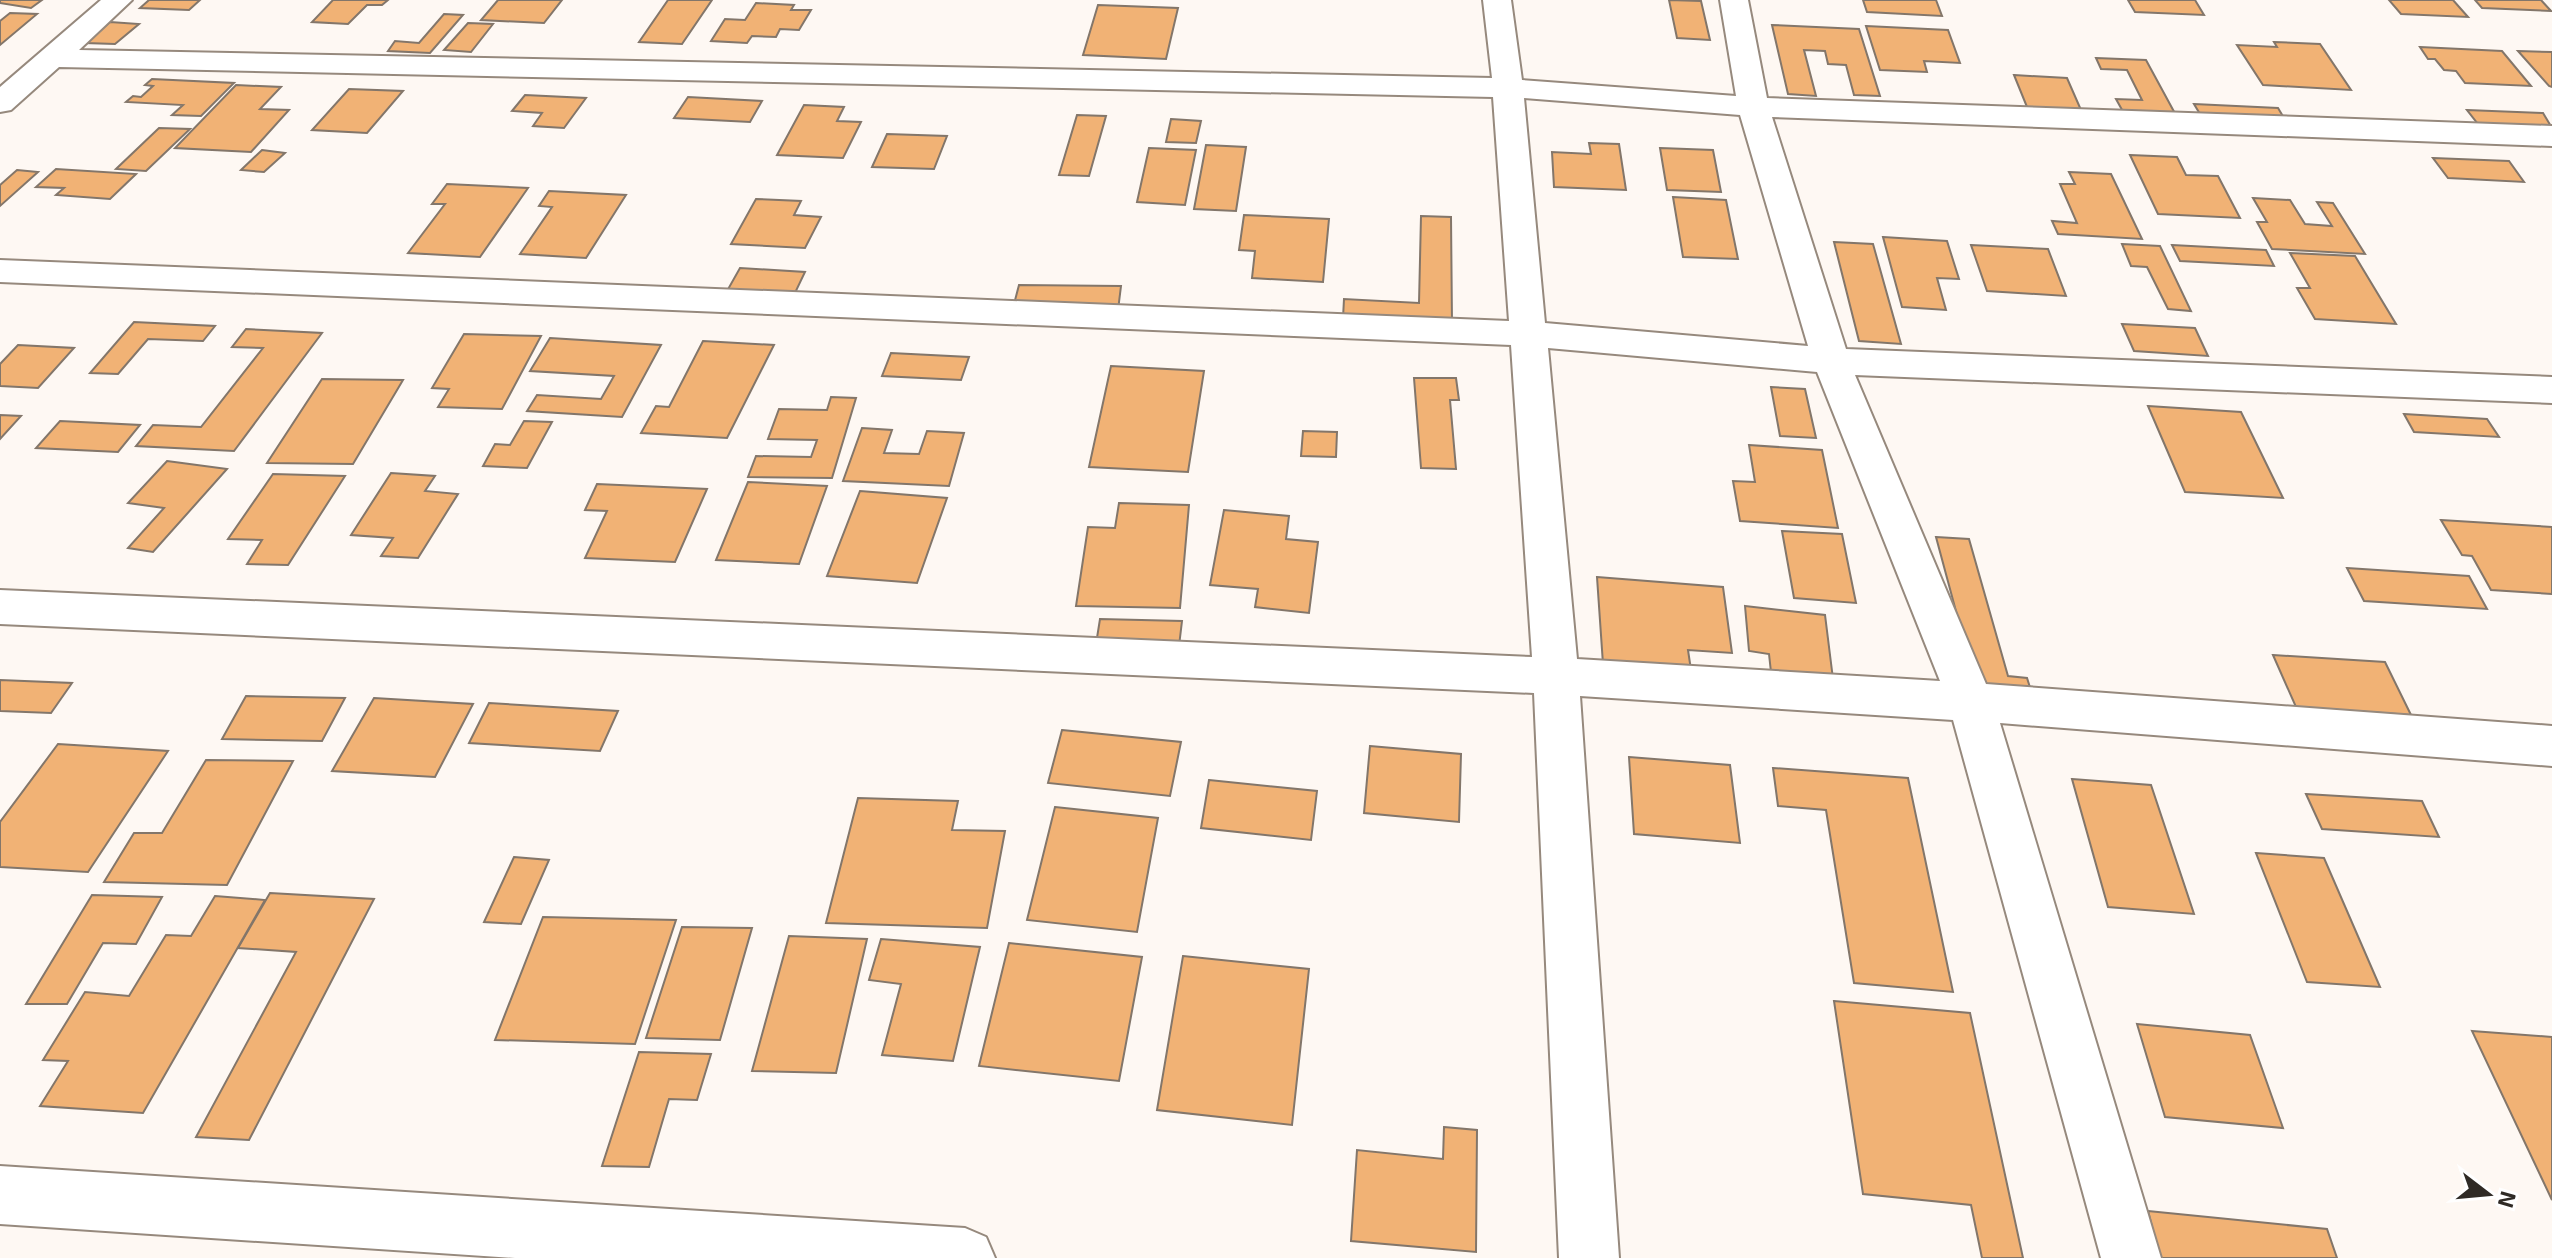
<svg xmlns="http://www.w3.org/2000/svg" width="2552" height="1258" font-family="'Exo 2',sans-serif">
<rect width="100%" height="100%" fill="#fef8f3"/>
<g fill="#f1b275" stroke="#83766a" stroke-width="2">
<polygon points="0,0 42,0 31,8 0,3"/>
<polygon points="149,0 200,0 189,10 140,8"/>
<polygon points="333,0 388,0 382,5 367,5 348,24 312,22"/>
<polygon points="498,0 562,0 544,23 481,20"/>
<polygon points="668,0 712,0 682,44 639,42"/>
<polygon points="1669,0 1701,1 1710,40 1677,38"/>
<polygon points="1863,0 1936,0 1942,16 1867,12"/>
<polygon points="2128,0 2195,0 2204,15 2135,12"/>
<polygon points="2389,0 2453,0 2468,17 2401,14"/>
<polygon points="2475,0 2541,0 2551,11 2482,8"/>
<polygon points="756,3 794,5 791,10 811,10 799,30 780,29 776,37 752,36 747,43 711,41 725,19 745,20"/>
<polygon points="1098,5 1178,8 1166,59 1083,55"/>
<polygon points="10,13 37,14 0,45 0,21"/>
<polygon points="444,14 463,15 430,53 388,51 395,41 419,43"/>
<polygon points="110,22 139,24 115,44 86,43"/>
<polygon points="468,23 493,24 471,52 444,50"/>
<polygon points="1772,25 1859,29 1880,96 1854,95 1846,65 1828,64 1825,51 1804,50 1816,96 1788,94"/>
<polygon points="1866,26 1948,30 1960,63 1924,61 1927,72 1880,70"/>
<polygon points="2274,42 2320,44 2351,90 2263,85 2237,45 2277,47"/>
<polygon points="2420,47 2502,51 2531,86 2465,83 2456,71 2444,70 2435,59 2428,59"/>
<polygon points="2518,51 2552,52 2552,87 2549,86"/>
<polygon points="2096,58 2146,60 2178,119 2126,117 2116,99 2142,100 2127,70 2101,69"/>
<polygon points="2014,75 2067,78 2081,110 2027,107"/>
<polygon points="152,79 234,83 201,116 172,115 183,105 126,102 133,96 141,97 153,86 145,85"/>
<polygon points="236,85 281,87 260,109 289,110 251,152 175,148"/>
<polygon points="349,89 403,91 367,133 312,130"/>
<polygon points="525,95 586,98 564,128 533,126 542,113 512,111"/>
<polygon points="688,97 762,101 750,122 674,118"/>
<polygon points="2194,104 2278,108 2287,123 2203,119"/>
<polygon points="804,105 844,107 837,121 861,122 843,158 777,155"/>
<polygon points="2467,110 2543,113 2552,128 2478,124"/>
<polygon points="1077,115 1106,116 1089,176 1059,175"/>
<polygon points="1171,119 1201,121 1196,143 1166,142"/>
<polygon points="159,128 190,129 146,171 116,169"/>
<polygon points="887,134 947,136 934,169 872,167"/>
<polygon points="1589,143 1619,144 1626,190 1554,187 1552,152 1591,154"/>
<polygon points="1206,145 1246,147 1236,211 1194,209"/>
<polygon points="1149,148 1196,150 1185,205 1137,202"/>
<polygon points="1660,148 1713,150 1721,192 1667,190"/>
<polygon points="262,150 285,153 264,172 241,170"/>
<polygon points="2130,155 2177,157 2186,175 2218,176 2240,218 2158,214"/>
<polygon points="2433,158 2509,161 2524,182 2448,178"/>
<polygon points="56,169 136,174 110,199 56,195 64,188 36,187"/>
<polygon points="17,170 38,172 0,206 0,185"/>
<polygon points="2069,172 2111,174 2142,239 2058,234 2052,221 2077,223 2060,184 2075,184"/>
<polygon points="447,184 528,188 480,257 408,253 445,204 432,204"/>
<polygon points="549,191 626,195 586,258 520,254 552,207 539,206"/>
<polygon points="1673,197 1726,200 1738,259 1683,257"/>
<polygon points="2253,198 2290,200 2305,224 2332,226 2317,202 2333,203 2365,254 2272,249 2257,222 2267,222"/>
<polygon points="756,199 801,201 794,215 821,217 805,248 731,244"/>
<polygon points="1244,215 1329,219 1323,282 1252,278 1255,251 1239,250"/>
<polygon points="1421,216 1451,217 1452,323 1343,318 1344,299 1419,303"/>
<polygon points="1883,237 1947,241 1959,279 1937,278 1946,310 1902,307"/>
<polygon points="1834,242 1873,244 1901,344 1859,341"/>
<polygon points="2122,244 2160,246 2191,311 2168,309 2147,267 2131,266"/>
<polygon points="1971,245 2048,249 2066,296 1987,291"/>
<polygon points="2172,245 2266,250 2274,266 2180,261"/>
<polygon points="2290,253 2355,256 2396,324 2315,319 2297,288 2310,288"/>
<polygon points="740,268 805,272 794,295 727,291"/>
<polygon points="1019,285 1121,286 1118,310 1013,308"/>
<polygon points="134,322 215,326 203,341 148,339 118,374 90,373"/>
<polygon points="2122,324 2195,328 2208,356 2134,351"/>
<polygon points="246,329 322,333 234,451 136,446 153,425 201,427 263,348 232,347"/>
<polygon points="464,334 541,336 502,409 438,407 449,389 432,388"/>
<polygon points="550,338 661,345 622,417 527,411 537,395 601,399 614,376 530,371"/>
<polygon points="703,341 774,345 727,438 641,433 656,406 669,407"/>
<polygon points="18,345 74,348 38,388 0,386 0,364"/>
<polygon points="891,353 969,357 961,380 882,376"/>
<polygon points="1111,366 1204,371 1188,472 1089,467"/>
<polygon points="1414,378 1456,378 1459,400 1450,400 1456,469 1421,468"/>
<polygon points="322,379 403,380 353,464 267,463"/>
<polygon points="1771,387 1805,389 1816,438 1780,436"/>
<polygon points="831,397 856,398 832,478 748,477 756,456 811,457 817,440 768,439 779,409 827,410"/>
<polygon points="2148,406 2241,412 2283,498 2185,492"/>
<polygon points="2404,414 2487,419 2499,437 2414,432"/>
<polygon points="0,415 21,416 0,439"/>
<polygon points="60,421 140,425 118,452 36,448"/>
<polygon points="524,421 552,422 527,468 483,466 495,444 510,445"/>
<polygon points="862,428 892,430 884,453 919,454 927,431 964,433 949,486 843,481"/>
<polygon points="1303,431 1337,432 1336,457 1301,456"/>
<polygon points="1749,445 1822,450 1838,528 1740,521 1733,481 1755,482"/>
<polygon points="167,461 227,469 153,552 128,548 164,508 128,503"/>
<polygon points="391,473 435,476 425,491 458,494 418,558 381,556 393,538 351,535"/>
<polygon points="273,474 345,476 288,565 247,564 262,540 228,539"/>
<polygon points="748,482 827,486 799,564 716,560"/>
<polygon points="597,484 707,489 675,562 585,558 607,511 585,510"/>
<polygon points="860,491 947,498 917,583 827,576"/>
<polygon points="1119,503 1189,505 1180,608 1076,606 1088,527 1115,528"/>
<polygon points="1224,510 1289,516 1286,539 1318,542 1309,613 1255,607 1258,589 1210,585"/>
<polygon points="2441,520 2552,527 2552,594 2491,590 2472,556 2462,555"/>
<polygon points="1782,531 1842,534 1856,603 1794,598"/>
<polygon points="1936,537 1969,539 2008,676 2027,678 2033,697 1978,693"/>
<polygon points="2347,568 2469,576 2487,609 2364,601"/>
<polygon points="1597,577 1723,587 1732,653 1688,650 1691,670 1603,664"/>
<polygon points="1745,606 1825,615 1833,679 1771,672 1769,654 1749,651"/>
<polygon points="1100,619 1182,621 1179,646 1096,644"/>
<polygon points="2273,655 2385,662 2411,715 2296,707"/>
<polygon points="0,680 72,683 51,713 0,711"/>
<polygon points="246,696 345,698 322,741 222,739"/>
<polygon points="374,698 473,704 435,777 332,771"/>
<polygon points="489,703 618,711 600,751 469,743"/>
<polygon points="1062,730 1181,742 1170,796 1048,783"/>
<polygon points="58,744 168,751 88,872 0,867 0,822"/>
<polygon points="1370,746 1461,754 1459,822 1364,813"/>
<polygon points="1629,757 1730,765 1740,843 1634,834"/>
<polygon points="206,760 293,761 227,885 104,882 134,833 162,833"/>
<polygon points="1773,768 1908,778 1953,992 1854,983 1826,810 1778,806"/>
<polygon points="2072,779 2151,785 2194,914 2108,907"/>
<polygon points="1209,780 1317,791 1311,840 1201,828"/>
<polygon points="2306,794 2422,801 2439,837 2322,829"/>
<polygon points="858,798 958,801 952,830 1005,831 987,928 826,923"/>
<polygon points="1055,807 1158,818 1137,932 1027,920"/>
<polygon points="2256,853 2324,858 2380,987 2307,982"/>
<polygon points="514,857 549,860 521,924 484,922"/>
<polygon points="270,893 374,899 249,1140 196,1137 296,952 238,948"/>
<polygon points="92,895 162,897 136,944 103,943 67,1004 26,1004"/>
<polygon points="215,896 265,900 143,1113 40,1106 68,1061 43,1060 85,992 129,996 166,935 191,936"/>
<polygon points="543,917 676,920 635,1044 495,1040"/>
<polygon points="682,927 752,928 720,1040 646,1038"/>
<polygon points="789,936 867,939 836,1073 752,1071"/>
<polygon points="881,939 980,947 953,1061 882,1055 901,984 869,980"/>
<polygon points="1009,943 1142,957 1119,1081 979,1066"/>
<polygon points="1183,956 1309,969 1292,1125 1157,1110"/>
<polygon points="1834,1001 1970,1013 2023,1258 1982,1258 1971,1205 1863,1194"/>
<polygon points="2137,1024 2250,1035 2283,1128 2165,1117"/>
<polygon points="2472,1031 2552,1037 2552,1200"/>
<polygon points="639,1052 711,1054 697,1100 669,1099 649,1167 602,1166"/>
<polygon points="1444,1127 1477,1130 1476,1252 1351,1241 1357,1150 1443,1159"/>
<polygon points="2148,1211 2327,1229 2337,1258 2160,1258"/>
</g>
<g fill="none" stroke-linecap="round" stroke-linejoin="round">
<g stroke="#96897d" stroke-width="4">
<g id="minor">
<path d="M101 0H132L79 50 1492 78 1483 0H1511L1522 80 1736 96 1720 0H1748L1767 98 2552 126V146L1772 117 1846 349 2552 377V403L1855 375 1986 684 2552 726V766L2000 723 2161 1258H2101L1953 720 1580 696 1619 1258H1559L1534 693 0 624V590L1532 657 1511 345 0 282V260L1509 321 1493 97 59 67 11 110 0 112V87ZM1524 98 1740 115 1808 346 1545 323ZM1548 348 1817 372 1940 681 1577 659Z"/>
<polygon points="0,1166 965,1228 986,1237 995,1258 515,1258 0,1224"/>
</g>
</g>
<use href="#minor" fill="#fff" fill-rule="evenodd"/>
</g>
<g transform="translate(2488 1194) rotate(106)" stroke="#ffffff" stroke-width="6" paint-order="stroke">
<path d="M0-6L14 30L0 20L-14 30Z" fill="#2f2a25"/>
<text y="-12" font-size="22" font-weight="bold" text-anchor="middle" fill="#2f2a25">N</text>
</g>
</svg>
